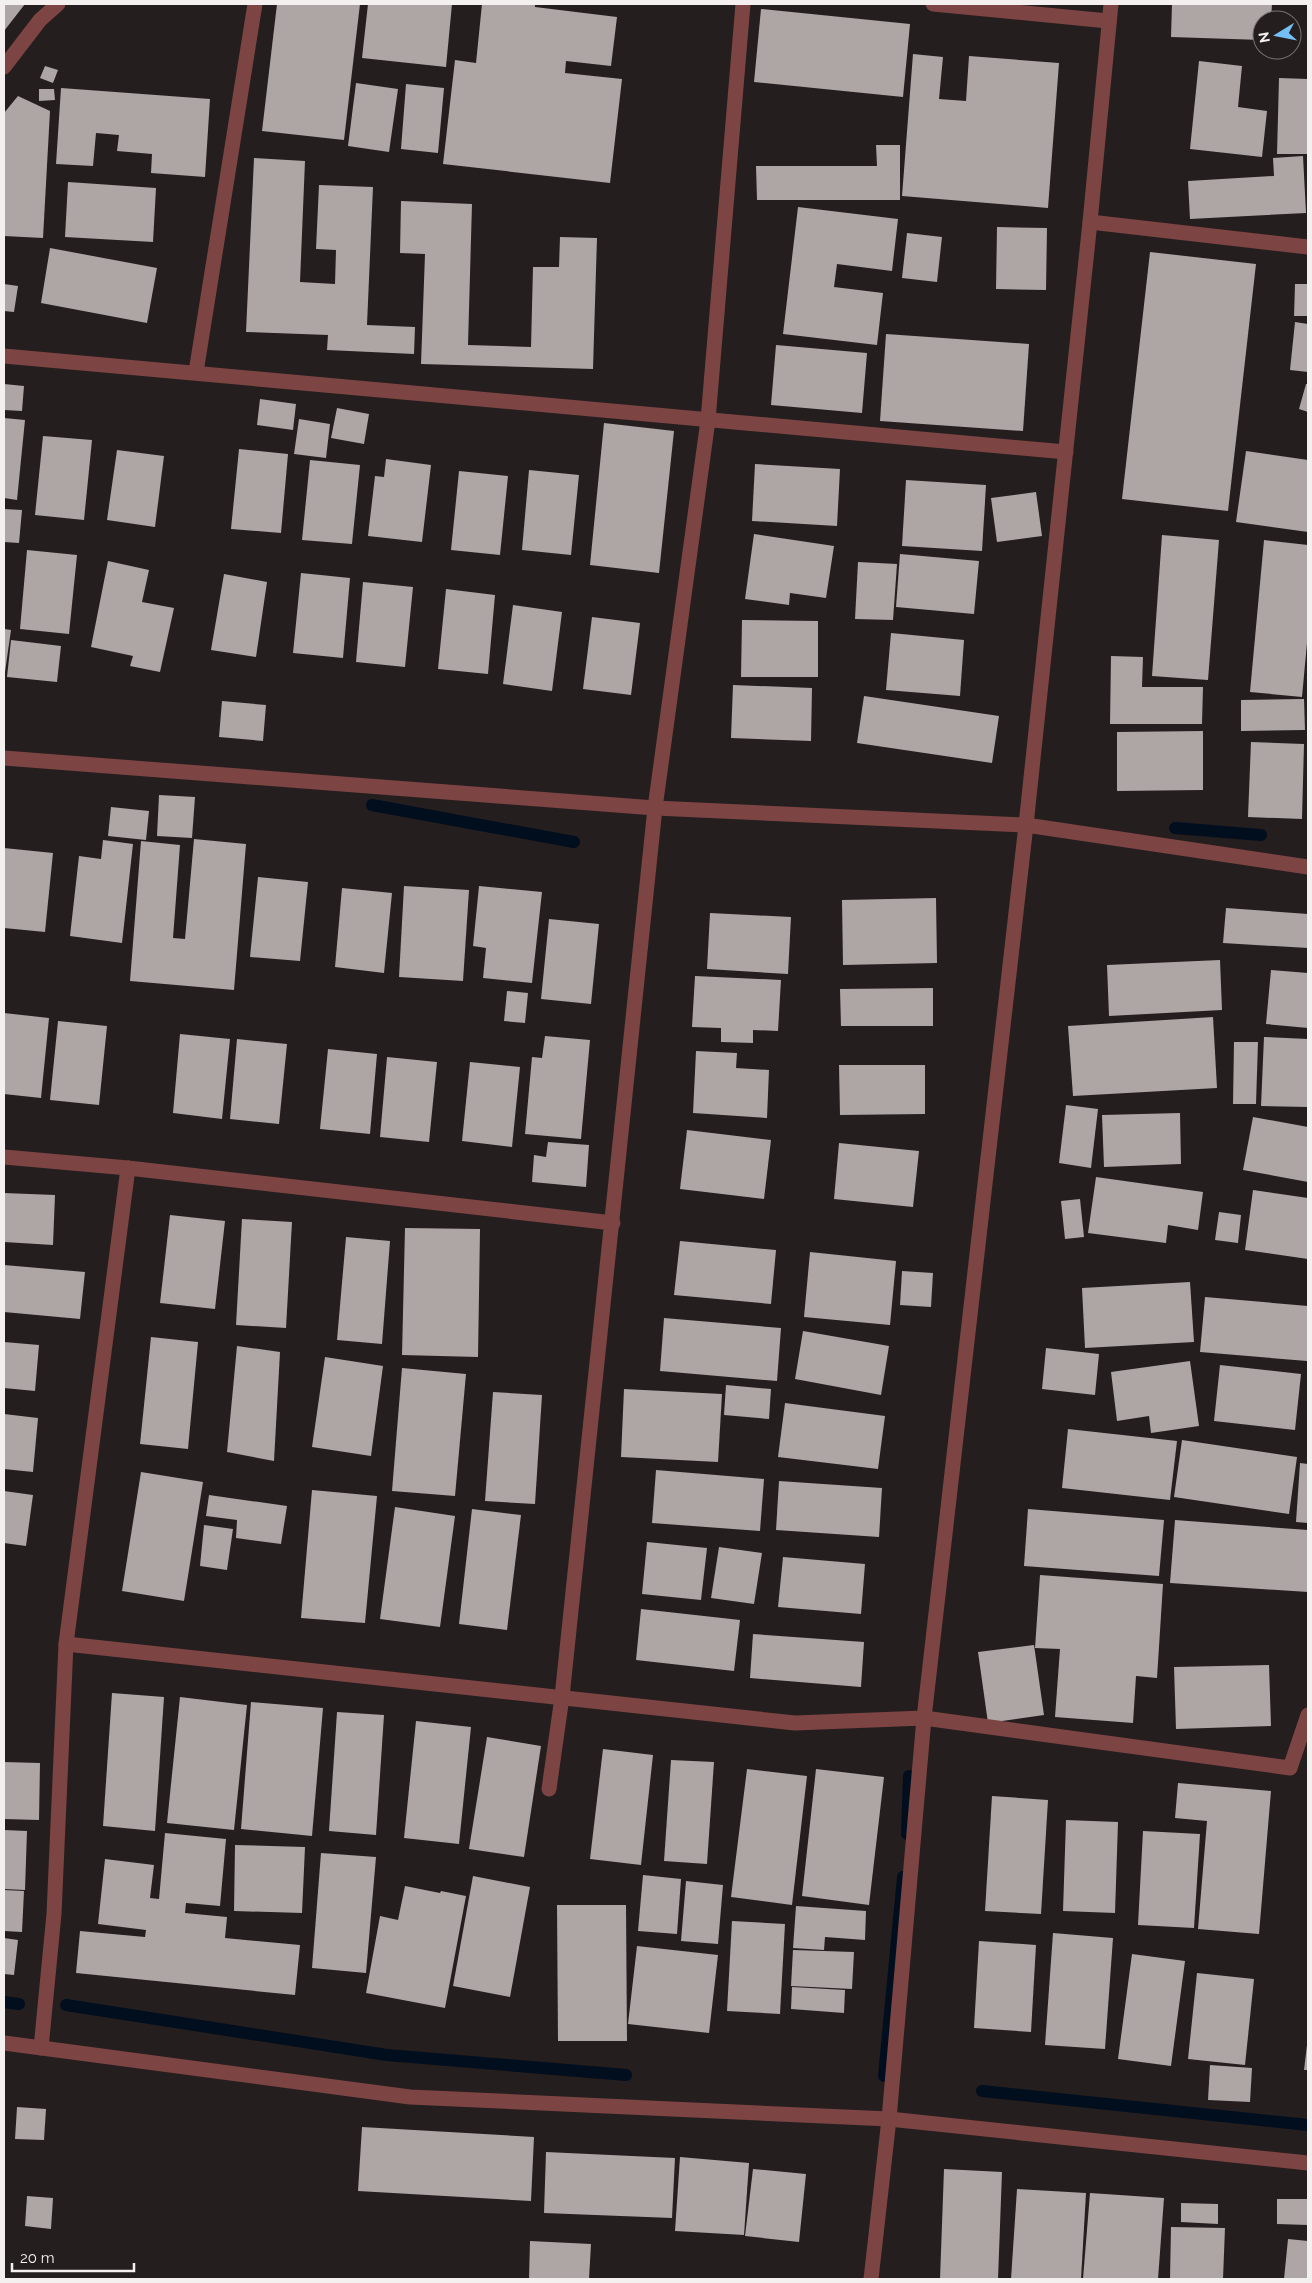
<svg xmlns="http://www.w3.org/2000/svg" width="1312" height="2283" font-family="Raleway,sans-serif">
<rect width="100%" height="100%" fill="#251e1e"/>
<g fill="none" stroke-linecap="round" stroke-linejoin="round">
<g stroke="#000e1e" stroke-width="12">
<polyline points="372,805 574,842"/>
<polyline points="1175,828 1261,835"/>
<polyline points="907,1834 909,1776"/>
<polyline points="4,2002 19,2004"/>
<polyline points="66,2005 387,2055 626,2075"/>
<polyline points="884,2076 903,1877"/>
<polyline points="982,2091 1308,2125"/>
</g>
</g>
<g fill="#aea5a5">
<polygon points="4,4 25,4 4,31"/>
<polygon points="277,4 360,4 344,140 262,131"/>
<polygon points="368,4 452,4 446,67 362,58"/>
<polygon points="482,4 525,4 535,5 535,7 617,17 611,66 566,61 565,73 622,79 610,183 443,164 455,60 476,63"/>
<polygon points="1172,4 1272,4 1271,20 1262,20 1262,40 1171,37"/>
<polygon points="761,9 910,24 903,97 754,82"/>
<polygon points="913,54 943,57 939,99 966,101 969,56 1059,63 1048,208 902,196"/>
<polygon points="1199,61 1242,66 1238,107 1267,111 1262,157 1190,149"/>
<polygon points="45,66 58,70 53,83 40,78"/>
<polygon points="1279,78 1308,79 1308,154 1277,154"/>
<polygon points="356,83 398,89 389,152 348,146"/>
<polygon points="406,84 444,88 438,153 401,149"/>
<polygon points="61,88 210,99 205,177 151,173 152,154 117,151 119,135 96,133 93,166 56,164"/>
<polygon points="39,89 54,89 55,100 39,101"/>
<polygon points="18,96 50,111 43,238 4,236 4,113"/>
<polygon points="876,145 900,145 900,200 757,200 756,166 877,166"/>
<polygon points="1303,156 1306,213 1190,219 1188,181 1274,176 1273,158"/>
<polygon points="254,158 305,161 300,282 335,284 336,250 316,249 319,185 373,187 367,325 415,327 414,354 327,350 328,335 246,332"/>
<polygon points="68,182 156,188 153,242 65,237"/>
<polygon points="401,201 472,204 468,345 531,347 533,267 559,267 560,237 597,238 593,369 421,364 425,254 400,253"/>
<polygon points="798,207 898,219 892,271 837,264 834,287 883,293 877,345 783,334"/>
<polygon points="997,227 1047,228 1046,290 996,289"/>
<polygon points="907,233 942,237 937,282 902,278"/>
<polygon points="50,248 157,268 147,323 41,303"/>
<polygon points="1150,252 1256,264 1228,511 1122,499"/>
<polygon points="4,284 18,286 14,312 4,311"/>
<polygon points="1295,284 1308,284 1308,316 1294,316"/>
<polygon points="1295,322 1308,324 1308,372 1290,370"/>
<polygon points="886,334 1029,344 1023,431 880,421"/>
<polygon points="776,345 867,353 862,413 771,405"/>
<polygon points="4,384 24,386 22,411 4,410"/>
<polygon points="1306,384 1308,384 1308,412 1299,409"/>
<polygon points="260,399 296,404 293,430 257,425"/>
<polygon points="337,408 369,414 364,444 331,438"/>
<polygon points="4,418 25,420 17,500 4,498"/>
<polygon points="299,419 330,424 326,458 294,454"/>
<polygon points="604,423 674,431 659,573 590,565"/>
<polygon points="43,436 92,440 84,520 35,515"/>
<polygon points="239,449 288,454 281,533 231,529"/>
<polygon points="117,450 164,456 155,527 107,520"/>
<polygon points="1246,451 1308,460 1308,532 1236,522"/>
<polygon points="386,459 431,465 422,542 368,536 375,476 384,477"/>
<polygon points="310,460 360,465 352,544 302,540"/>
<polygon points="755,464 840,469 837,526 752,521"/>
<polygon points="529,470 579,475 571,555 522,550"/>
<polygon points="459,471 508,476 500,555 451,550"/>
<polygon points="906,480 986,485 982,551 902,546"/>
<polygon points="1036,492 1042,536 997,542 991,498"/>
<polygon points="4,509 22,510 19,543 4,542"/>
<polygon points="754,534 834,546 826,598 790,593 789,605 745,599"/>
<polygon points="1162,535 1219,540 1208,680 1152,676"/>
<polygon points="1264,540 1308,545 1308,632 1302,697 1250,692"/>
<polygon points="27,550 77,555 69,634 20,629"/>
<polygon points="900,554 979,561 974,614 896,607"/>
<polygon points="108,561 149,570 142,602 174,608 160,672 130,666 133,656 91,647"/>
<polygon points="858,562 897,564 893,620 855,619"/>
<polygon points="301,573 350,578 343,658 293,653"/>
<polygon points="224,574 267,582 256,657 211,650"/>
<polygon points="363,582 413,587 405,667 356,662"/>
<polygon points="446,589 495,595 488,674 438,669"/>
<polygon points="513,605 562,612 552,691 503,684"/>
<polygon points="592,617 640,623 631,695 583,689"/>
<polygon points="742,620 818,621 818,677 741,677"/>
<polygon points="4,629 11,630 5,672 4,672"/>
<polygon points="891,633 964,640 960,696 886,690"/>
<polygon points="11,640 61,646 57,682 7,677"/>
<polygon points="1111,656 1143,657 1142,687 1203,687 1202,724 1110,724"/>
<polygon points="733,685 812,688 811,741 731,738"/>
<polygon points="864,696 999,716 992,763 857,743"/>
<polygon points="1304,699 1305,730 1241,731 1241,700"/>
<polygon points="222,701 266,705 263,741 219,737"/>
<polygon points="1203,731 1203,790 1117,791 1117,732"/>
<polygon points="1251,742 1304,744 1302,819 1248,817"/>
<polygon points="159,795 195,797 192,838 157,836"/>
<polygon points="111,807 149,811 146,840 108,836"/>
<polygon points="194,839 246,844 234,990 130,981 141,841 180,845 173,938 185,939"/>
<polygon points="103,840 133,844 122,943 70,936 79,856 101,859"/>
<polygon points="4,848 53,853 45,932 4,928"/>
<polygon points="258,877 308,882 300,961 250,957"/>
<polygon points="404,886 469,890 463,981 399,977"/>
<polygon points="479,886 542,892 532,983 483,978 486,948 473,946"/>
<polygon points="342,888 392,893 384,973 335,967"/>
<polygon points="936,898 937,963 843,965 842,900"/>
<polygon points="1226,908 1308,914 1308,948 1223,943"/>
<polygon points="710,913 791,917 788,974 707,969"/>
<polygon points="549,919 599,924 591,1004 541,999"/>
<polygon points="1220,960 1222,1010 1109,1016 1107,965"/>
<polygon points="1271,970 1308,973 1308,1028 1266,1024"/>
<polygon points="695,976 781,980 778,1031 753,1030 753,1043 721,1042 721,1028 692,1027"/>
<polygon points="933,988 933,1026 841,1026 840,989"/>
<polygon points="507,991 528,993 525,1023 504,1021"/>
<polygon points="4,1013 49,1018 41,1098 4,1094"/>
<polygon points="1213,1017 1217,1088 1073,1096 1068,1026"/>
<polygon points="58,1021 107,1026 99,1105 50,1100"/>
<polygon points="180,1034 230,1039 222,1119 173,1113"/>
<polygon points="545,1036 590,1040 581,1139 525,1134 532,1057 542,1058"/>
<polygon points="1264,1037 1308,1039 1308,1107 1261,1106"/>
<polygon points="237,1039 287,1044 279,1124 230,1119"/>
<polygon points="1234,1042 1258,1042 1256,1104 1233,1104"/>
<polygon points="328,1049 377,1054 370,1134 320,1129"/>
<polygon points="696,1051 737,1053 736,1068 769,1070 767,1118 693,1113"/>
<polygon points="387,1057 437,1062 429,1142 380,1137"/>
<polygon points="470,1062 520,1067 512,1147 462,1141"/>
<polygon points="839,1065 925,1065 925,1114 840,1115"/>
<polygon points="1066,1105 1098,1109 1091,1168 1059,1163"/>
<polygon points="1180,1113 1181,1164 1104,1167 1102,1115"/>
<polygon points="1253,1117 1308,1127 1308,1182 1243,1170"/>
<polygon points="687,1130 771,1140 764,1199 680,1189"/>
<polygon points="548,1142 589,1145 586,1187 532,1182 534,1155 546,1157"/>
<polygon points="839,1143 919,1151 913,1207 834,1199"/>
<polygon points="1096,1177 1203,1192 1198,1230 1168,1225 1166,1243 1088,1233"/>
<polygon points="1253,1190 1308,1198 1308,1259 1245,1250"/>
<polygon points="4,1193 55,1195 53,1245 4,1242"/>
<polygon points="1080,1199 1084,1237 1065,1239 1061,1201"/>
<polygon points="1219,1212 1241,1215 1238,1243 1215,1240"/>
<polygon points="170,1215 225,1221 215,1309 160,1303"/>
<polygon points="242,1219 292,1222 286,1328 236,1325"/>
<polygon points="405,1228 480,1229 478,1357 402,1355"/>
<polygon points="346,1237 390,1241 382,1344 337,1340"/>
<polygon points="680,1241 776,1250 771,1304 674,1295"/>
<polygon points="810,1252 896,1261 890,1325 804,1317"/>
<polygon points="4,1265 85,1272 80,1319 4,1312"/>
<polygon points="902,1271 933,1273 931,1307 900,1305"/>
<polygon points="1190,1282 1194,1342 1085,1348 1082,1288"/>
<polygon points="1205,1297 1308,1306 1307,1361 1200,1352"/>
<polygon points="664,1318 781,1328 777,1381 660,1371"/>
<polygon points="803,1331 889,1346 881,1395 795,1379"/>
<polygon points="151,1337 198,1342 188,1449 140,1444"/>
<polygon points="4,1342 39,1345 35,1391 4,1388"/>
<polygon points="237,1346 280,1352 274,1461 227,1452"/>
<polygon points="1046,1348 1099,1354 1095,1395 1042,1389"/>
<polygon points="325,1357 383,1366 371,1456 312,1447"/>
<polygon points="1190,1361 1199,1426 1151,1433 1149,1416 1117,1421 1111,1372"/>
<polygon points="1220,1365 1301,1374 1295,1430 1214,1421"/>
<polygon points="402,1368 466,1374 455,1496 392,1491"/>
<polygon points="726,1385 771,1389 769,1419 724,1415"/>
<polygon points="624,1389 722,1394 718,1462 621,1457"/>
<polygon points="493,1392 542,1395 535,1504 485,1501"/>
<polygon points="785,1403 885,1416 878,1469 778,1457"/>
<polygon points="4,1414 38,1418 33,1472 4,1469"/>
<polygon points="1068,1429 1177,1441 1170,1500 1062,1488"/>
<polygon points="1182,1440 1297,1457 1289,1514 1174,1497"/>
<polygon points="1300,1463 1308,1464 1308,1523 1296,1522"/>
<polygon points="656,1470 764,1479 760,1531 652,1523"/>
<polygon points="141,1472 203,1482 184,1601 122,1591"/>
<polygon points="779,1481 882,1488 879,1537 776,1530"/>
<polygon points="312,1490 377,1496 365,1623 301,1618"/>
<polygon points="4,1491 33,1495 26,1546 4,1543"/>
<polygon points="209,1495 287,1506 281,1544 236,1538 237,1520 206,1516"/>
<polygon points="395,1507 455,1516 440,1627 380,1619"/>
<polygon points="472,1509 521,1515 507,1630 459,1624"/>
<polygon points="1028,1509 1164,1520 1159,1576 1024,1566"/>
<polygon points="1175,1520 1308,1530 1308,1592 1170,1583"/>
<polygon points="204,1525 233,1529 227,1570 200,1566"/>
<polygon points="647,1542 707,1548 701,1600 642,1594"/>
<polygon points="719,1547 762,1553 754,1604 711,1598"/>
<polygon points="783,1557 865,1564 861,1614 778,1607"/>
<polygon points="1040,1575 1163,1584 1157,1678 1136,1676 1133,1723 1055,1717 1060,1649 1035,1648"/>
<polygon points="641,1609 740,1620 734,1671 636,1660"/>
<polygon points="753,1634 864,1642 861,1687 750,1678"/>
<polygon points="1034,1645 1044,1715 988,1723 978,1652"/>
<polygon points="1269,1665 1271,1726 1176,1729 1174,1667"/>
<polygon points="112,1693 164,1697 155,1831 103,1826"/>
<polygon points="180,1697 247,1705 234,1830 167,1823"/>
<polygon points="251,1702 323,1708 312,1836 241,1829"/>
<polygon points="337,1712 384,1715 376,1835 329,1831"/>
<polygon points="416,1721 471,1727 459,1844 404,1838"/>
<polygon points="487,1737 541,1746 524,1857 469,1849"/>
<polygon points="603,1749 653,1755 641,1865 590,1859"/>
<polygon points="671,1760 714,1762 707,1864 664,1861"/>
<polygon points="4,1762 40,1763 39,1820 4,1819"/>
<polygon points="747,1769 807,1776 792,1905 731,1897"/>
<polygon points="816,1769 884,1777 869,1905 802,1896"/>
<polygon points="1178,1783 1271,1791 1259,1934 1198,1929 1207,1821 1175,1818"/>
<polygon points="992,1796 1048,1800 1041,1914 985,1911"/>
<polygon points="1066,1820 1118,1822 1115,1913 1063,1911"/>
<polygon points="4,1830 27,1831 25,1890 4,1889"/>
<polygon points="1143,1831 1200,1834 1194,1928 1138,1925"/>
<polygon points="165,1833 226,1839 220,1906 186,1903 185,1913 227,1917 225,1938 300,1945 295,1995 76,1973 80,1931 145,1937 146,1930 98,1924 105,1859 154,1865 150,1898 159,1899"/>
<polygon points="235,1845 305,1847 302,1913 234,1911"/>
<polygon points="321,1853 376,1857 366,1973 312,1968"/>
<polygon points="643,1875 681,1879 677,1934 638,1931"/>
<polygon points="473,1876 530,1887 510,1997 453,1986"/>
<polygon points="686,1881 723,1885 718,1944 681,1941"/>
<polygon points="405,1886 440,1893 441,1891 466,1896 445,2008 366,1993 380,1916 398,1920"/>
<polygon points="4,1890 24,1891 22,1932 4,1931"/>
<polygon points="557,1905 626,1905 627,2041 558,2041"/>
<polygon points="796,1906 866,1911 865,1940 825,1937 824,1950 793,1948"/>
<polygon points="732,1921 785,1924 780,2014 727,2011"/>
<polygon points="1053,1933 1113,1938 1105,2049 1045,2045"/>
<polygon points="4,1938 18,1940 14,1975 4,1974"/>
<polygon points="979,1941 1036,1945 1031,2032 974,2028"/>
<polygon points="637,1946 718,1955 709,2033 628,2024"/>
<polygon points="793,1950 854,1952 852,1989 791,1986"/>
<polygon points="1132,1954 1185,1961 1171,2066 1118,2059"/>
<polygon points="1197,1973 1254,1979 1245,2065 1188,2059"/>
<polygon points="792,1987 845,1990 844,2013 791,2009"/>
<polygon points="1307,2045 1308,2045 1308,2070 1304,2070"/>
<polygon points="1210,2065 1252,2068 1250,2102 1208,2100"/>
<polygon points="17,2107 46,2109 44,2140 15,2139"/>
<polygon points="362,2127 534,2137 531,2201 358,2191"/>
<polygon points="546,2152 675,2158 672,2218 544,2213"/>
<polygon points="680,2157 749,2163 744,2235 675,2231"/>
<polygon points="753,2169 806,2174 799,2242 745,2236"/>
<polygon points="944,2169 1002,2172 998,2279 940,2279"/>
<polygon points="1017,2189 1086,2193 1081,2279 1011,2279"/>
<polygon points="1090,2193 1164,2198 1158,2279 1083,2279"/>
<polygon points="27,2196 53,2198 51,2229 25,2226"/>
<polygon points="1277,2199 1308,2199 1308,2225 1277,2224"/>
<polygon points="1181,2203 1218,2204 1218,2224 1181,2222"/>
<polygon points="1171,2227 1225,2228 1223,2279 1170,2279"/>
<polygon points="1288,2239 1308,2241 1308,2279 1284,2279"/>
<polygon points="530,2241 591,2244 589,2279 529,2279"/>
</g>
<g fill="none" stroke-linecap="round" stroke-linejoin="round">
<g stroke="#7c4443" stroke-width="15">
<polyline points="933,4 1108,21"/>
<polyline points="4,67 40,20 58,4"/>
<polyline points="1090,222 1308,247"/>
<polyline points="4,356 1066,452"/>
<polyline points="196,372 255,4"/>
<polyline points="4,758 655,808 1026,825 1308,867"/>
<polyline points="4,1157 128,1168 613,1223"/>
<polyline points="66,1644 795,1723 924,1718 1290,1768 1308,1715"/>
<polyline points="549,1789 562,1697 655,808 708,420 743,4"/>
<polyline points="4,2043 410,2097 889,2119 1308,2163"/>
<polyline points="41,2048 54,1914 66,1644 128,1168"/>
<polyline points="871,2279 889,2119 924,1718 1026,825 1090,222 1111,4"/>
</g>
</g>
<rect width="1312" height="2283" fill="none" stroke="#f5f0f0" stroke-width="10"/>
<g transform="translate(1277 35) rotate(260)"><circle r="24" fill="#251e1e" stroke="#787272"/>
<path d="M0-4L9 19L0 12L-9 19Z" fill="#74c0f6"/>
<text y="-8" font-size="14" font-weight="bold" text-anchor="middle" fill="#f5f0f0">N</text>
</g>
<path d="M12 2263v8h122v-8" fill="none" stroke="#f5f0f0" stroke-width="2.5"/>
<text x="20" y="2263" font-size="15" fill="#f5f0f0" stroke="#251e1e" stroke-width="4" paint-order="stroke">20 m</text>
</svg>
